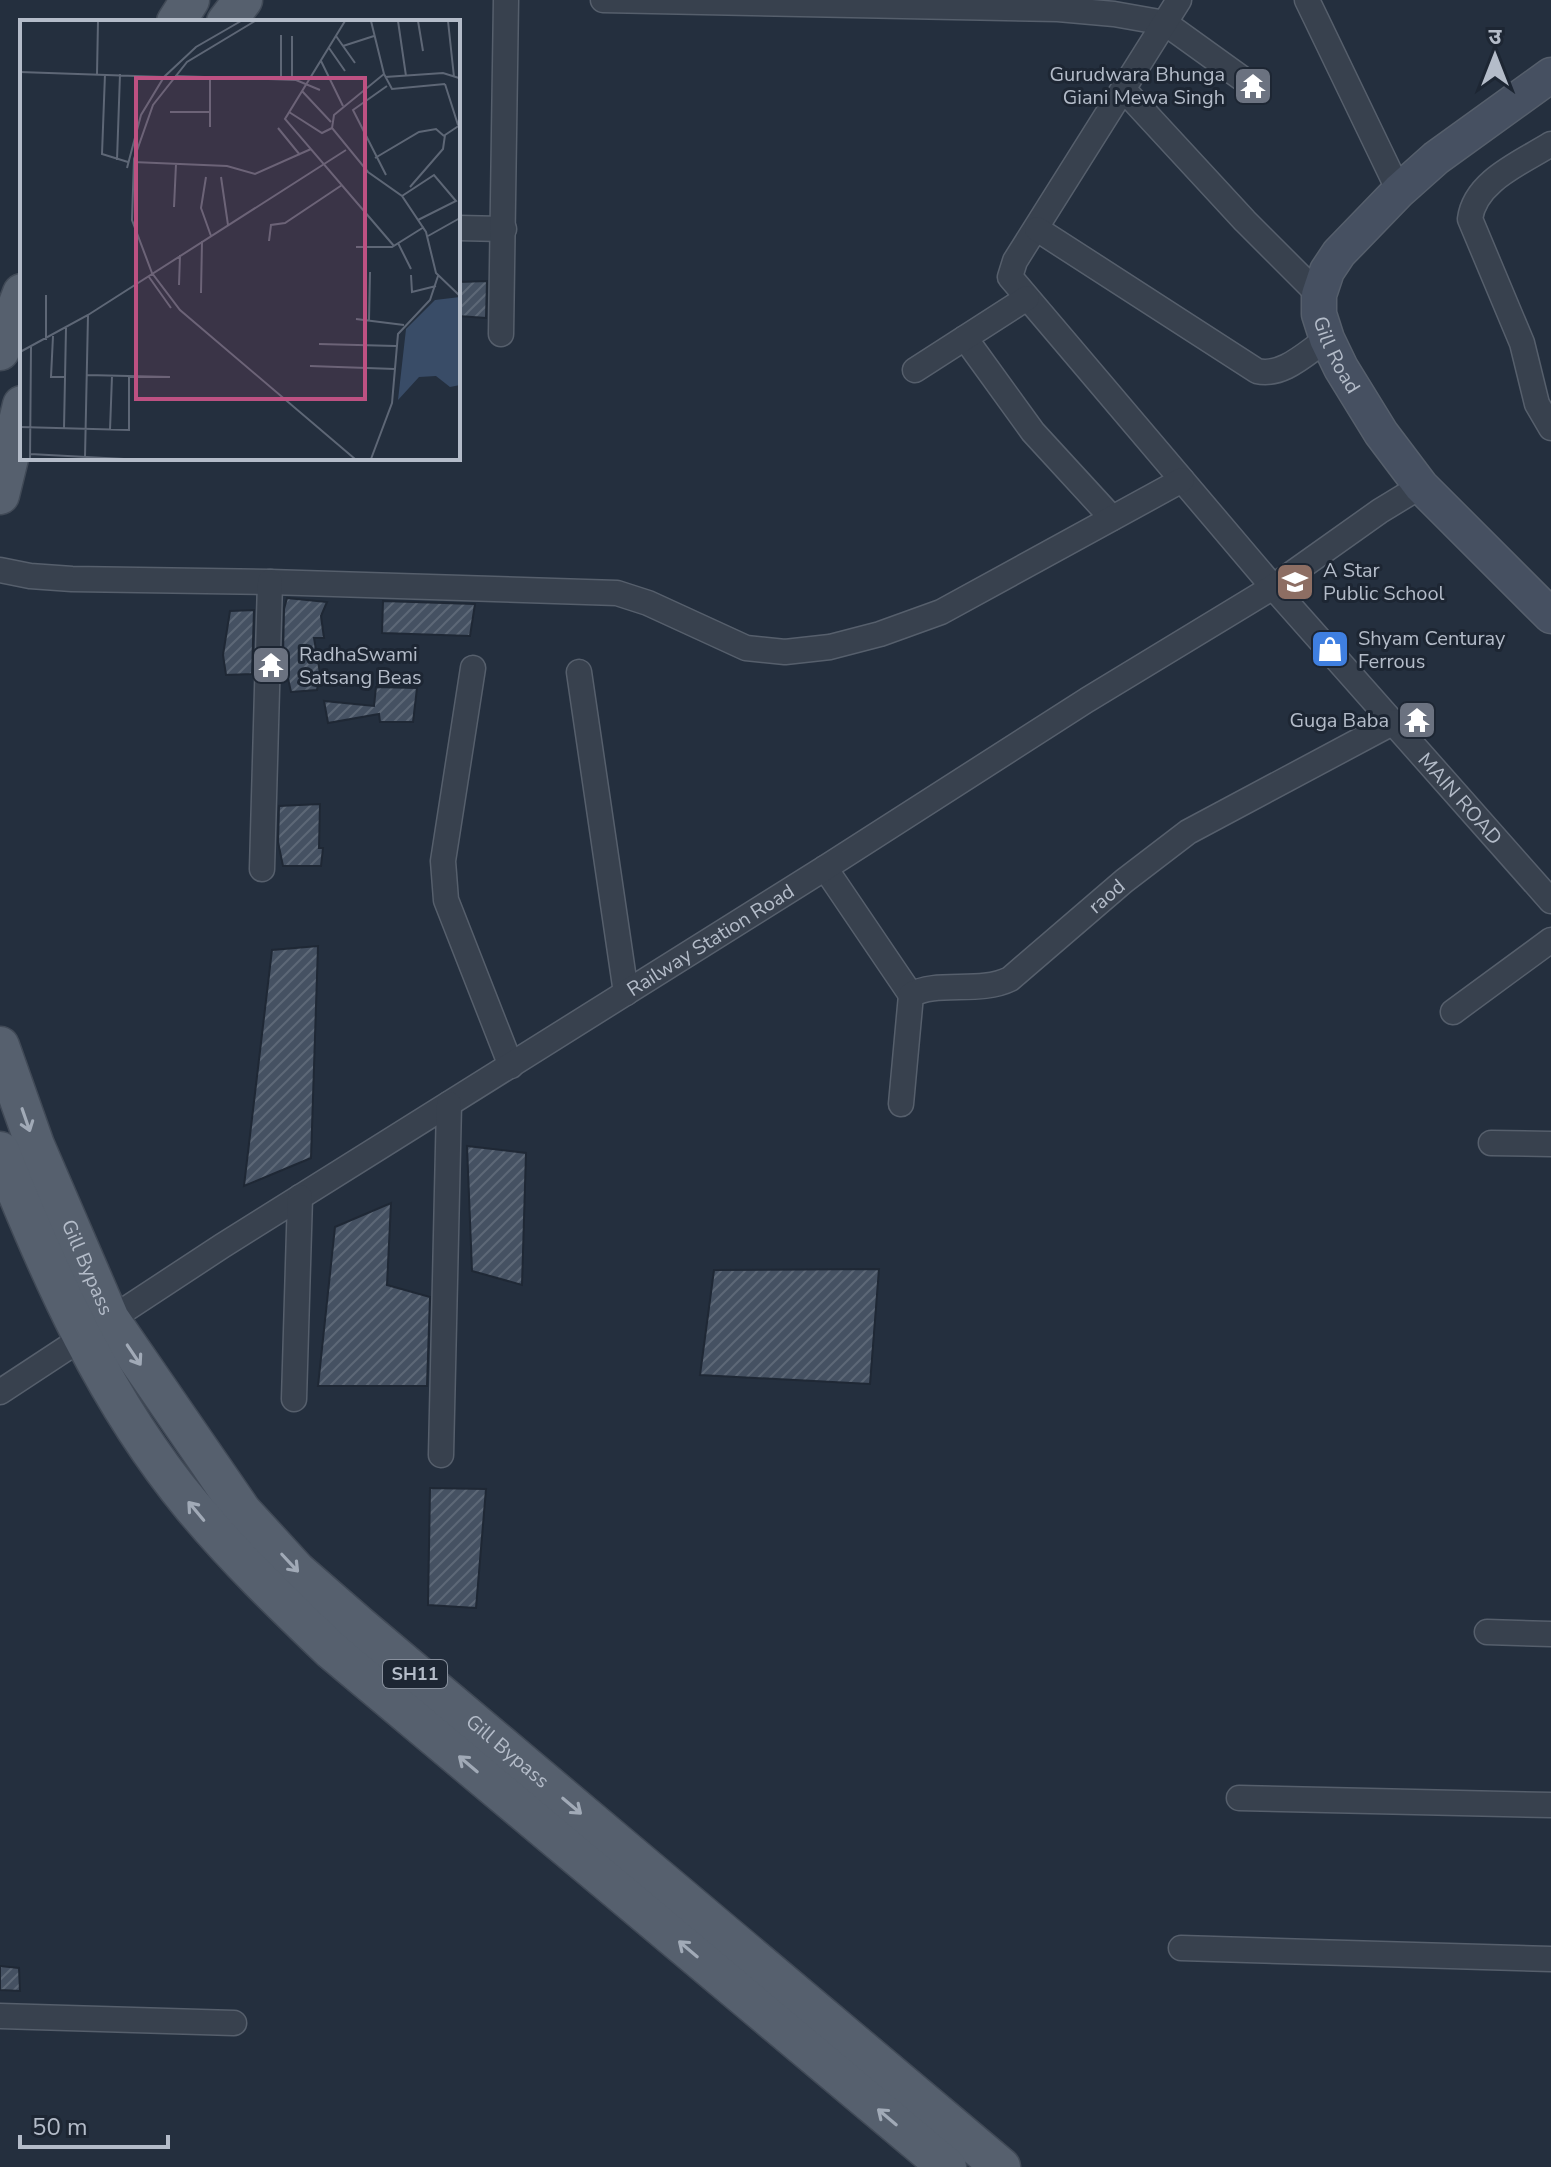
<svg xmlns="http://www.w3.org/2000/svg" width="1551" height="2167" font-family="'Nunito Sans','Noto Sans Devanagari',sans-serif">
<defs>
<pattern id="building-hatch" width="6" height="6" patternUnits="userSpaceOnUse" patternTransform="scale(2)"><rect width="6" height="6" fill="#455162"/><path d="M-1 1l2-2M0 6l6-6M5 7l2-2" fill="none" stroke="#5d6877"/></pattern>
</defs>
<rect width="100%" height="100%" fill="#242f3e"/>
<g fill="url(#building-hatch)" stroke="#1f2835" stroke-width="2">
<polygon points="487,281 486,318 458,316 458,282"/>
<polygon points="287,598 327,602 321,616 324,638 314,638 320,673 317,690 291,692 283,656 284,609"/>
<polygon points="383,601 475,604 470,636 382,633"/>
<polygon points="254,610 252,674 226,675 223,655 230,611"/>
<polygon points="376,687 417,688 413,722 380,722 379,714 328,723 324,701 374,706"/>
<polygon points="320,804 319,848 323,848 321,866 283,866 278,842 279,806"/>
<polygon points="318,946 311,1158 244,1186 272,950"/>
<polygon points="467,1146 526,1153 522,1285 472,1271"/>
<polygon points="391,1203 387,1285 430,1297 427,1386 318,1386 335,1227"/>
<polygon points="879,1269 870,1384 700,1375 714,1270"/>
<polygon points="430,1488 486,1489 476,1608 428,1605"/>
<polygon points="0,1966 19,1968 20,1991 0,1990"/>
</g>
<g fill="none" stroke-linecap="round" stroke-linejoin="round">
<g stroke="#565f6c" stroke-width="27">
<g id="street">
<polyline points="603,0 1058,9 1114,14 1165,23 1247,82"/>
<path id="s1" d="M1179 0 1015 261 1010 277 1273 587 1551 901"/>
<polyline points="1307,0 1399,191"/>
<polyline points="1124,90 1245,221 1319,295"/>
<path d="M1551 144C1521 163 1475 181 1470 219L1522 343 1537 404 1551 428"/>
<polyline points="458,228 504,229"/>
<path d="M1037 229 1257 371C1283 377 1306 353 1327 339"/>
<polyline points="501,334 506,0"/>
<polyline points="965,338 1033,432 1112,518"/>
<polyline points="915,370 1027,298"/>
<polyline points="0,570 30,576 72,579 270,582 617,593 648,603 746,648 785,652 830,647 880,634 941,612 1182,480"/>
<polyline points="473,668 443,861 446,900 511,1066"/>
<polyline points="579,672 626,993"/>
<polyline points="825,868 911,995"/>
<polyline points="262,869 270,582"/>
<polyline points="1453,1012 1551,940"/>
<path id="s2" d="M901 1104 911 995C936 980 980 994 1010 979L1124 881 1188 832 1394 722"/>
<polyline points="1491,1143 1551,1144"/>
<path id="s3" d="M0 1392 222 1246 825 868 1087 700 1273 587 1380 511 1421 486"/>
<polyline points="294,1399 300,1197"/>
<polyline points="441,1455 449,1104"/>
<polyline points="1487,1632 1551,1634"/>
<polyline points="1239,1798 1551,1805"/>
<polyline points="1181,1948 1551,1959"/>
<polyline points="0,2016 234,2023"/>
</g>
</g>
<g stroke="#565f6c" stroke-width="37">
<g id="secondary">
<path id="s4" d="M1551 75 1436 158 1399 191 1339 253 1327 271 1319 295V314L1327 339 1341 368 1381 433 1421 486 1551 616"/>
</g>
</g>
<g stroke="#414a57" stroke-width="41">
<g id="primary">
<polyline points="176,22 190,0"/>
<polyline points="226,22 243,0"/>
<polyline points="0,351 22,293"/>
<polyline points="0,495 22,405"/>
<path id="s5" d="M0 1046 35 1145 110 1319 242 1511 297 1571 360 1626 1001 2167"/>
<path d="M0 1151C49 1275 106 1403 192 1506 235 1558 283 1604 331 1650L947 2167"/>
</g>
</g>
<use href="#street" stroke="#38414e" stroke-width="24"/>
<use href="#secondary" stroke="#465061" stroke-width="34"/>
<use href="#primary" stroke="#56606e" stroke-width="38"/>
</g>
<defs><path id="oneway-shaft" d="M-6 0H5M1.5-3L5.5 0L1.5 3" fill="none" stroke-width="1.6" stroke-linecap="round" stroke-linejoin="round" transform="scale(2)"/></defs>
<g stroke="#a1aab7">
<use href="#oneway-shaft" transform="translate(26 1120) rotate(71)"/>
<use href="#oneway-shaft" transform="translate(134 1355) rotate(56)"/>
<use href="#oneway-shaft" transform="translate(196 1511) rotate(-130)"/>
<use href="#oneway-shaft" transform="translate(290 1563) rotate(47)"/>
<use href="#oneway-shaft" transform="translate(468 1764) rotate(-140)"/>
<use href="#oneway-shaft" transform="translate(572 1806) rotate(40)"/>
<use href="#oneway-shaft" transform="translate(688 1949) rotate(-140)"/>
<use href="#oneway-shaft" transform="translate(887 2117) rotate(-140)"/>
</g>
<defs>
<g id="temple-square" transform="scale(2)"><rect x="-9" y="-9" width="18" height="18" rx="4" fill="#6b7280" stroke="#1d2633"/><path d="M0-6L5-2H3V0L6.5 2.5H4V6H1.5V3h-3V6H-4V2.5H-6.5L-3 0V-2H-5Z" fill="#fff"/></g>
<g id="school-square" transform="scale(2)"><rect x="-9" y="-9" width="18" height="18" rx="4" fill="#8d6e63" stroke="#1d2633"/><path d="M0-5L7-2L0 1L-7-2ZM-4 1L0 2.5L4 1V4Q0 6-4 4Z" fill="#fff"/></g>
<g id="shop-square" transform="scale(2)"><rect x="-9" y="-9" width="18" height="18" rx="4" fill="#3f7fe0" stroke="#1d2633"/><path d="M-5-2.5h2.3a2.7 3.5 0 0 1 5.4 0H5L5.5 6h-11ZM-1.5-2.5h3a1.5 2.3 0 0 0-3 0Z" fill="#fff"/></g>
</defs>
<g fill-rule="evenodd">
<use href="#temple-square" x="1253" y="86"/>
<use href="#school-square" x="1295" y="582"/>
<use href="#shop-square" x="1330" y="649"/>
<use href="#temple-square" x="271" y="665"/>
<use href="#temple-square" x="1417" y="720"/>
</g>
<g text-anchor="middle" stroke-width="6" stroke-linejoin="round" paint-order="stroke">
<rect fill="#1d2633" stroke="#878f9c" stroke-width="2" x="383" y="1660" width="64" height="28" rx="6"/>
<g font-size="18" font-weight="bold" fill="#b4bcc9">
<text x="415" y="1680">SH11</text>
</g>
<g font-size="20" fill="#b4bcc9" stroke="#1d2633" text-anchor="start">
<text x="1225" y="81" text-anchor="end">Gurudwara Bhunga<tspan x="1225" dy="23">Giani Mewa Singh</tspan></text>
<text x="1323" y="577">A Star<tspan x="1323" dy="23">Public School</tspan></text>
<text x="1358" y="645">Shyam Centuray<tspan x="1358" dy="23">Ferrous</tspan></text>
<text x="299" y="661">RadhaSwami<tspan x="299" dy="23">Satsang Beas</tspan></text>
<text x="1389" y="727" text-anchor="end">Guga Baba</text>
</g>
<g font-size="20" fill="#b4bcc9" stroke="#1d2633">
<text dy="7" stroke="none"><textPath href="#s4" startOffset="388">Gill Road</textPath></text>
<text dy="7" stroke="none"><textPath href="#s1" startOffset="1014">MAIN ROAD</textPath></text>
<text dy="7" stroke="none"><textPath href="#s2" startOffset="338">raod</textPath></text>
<text dy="7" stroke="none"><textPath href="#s3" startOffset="842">Railway Station Road</textPath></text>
<text dy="7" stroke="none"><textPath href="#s5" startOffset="238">Gill Bypass</textPath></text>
<text dy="7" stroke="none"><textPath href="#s5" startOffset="886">Gill Bypass</textPath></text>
</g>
</g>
<g transform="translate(20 20)">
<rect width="440" height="440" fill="#242f3e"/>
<path d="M440 277V365L430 367 416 356 399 357 378 380 386 309 415 280Z" fill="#394c67"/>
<path fill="none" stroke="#5e6776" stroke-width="2" d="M235 1 167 42 133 85 114 139 112 200 132 253 160 290 335 439M325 1 265 99 374 226M351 1 364 54 314 95 312 108 348 152 382 176 406 212 416 253 440 276M378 1 386 56M398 1 403 31M428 1 434 57M316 16 335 43M323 26 354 16M309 28 325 51M301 41 323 86M0 52 144 57M77 54 78 1M85 54 82 134 108 142M364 54 372 69 425 64M155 56 276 60 300 70M365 57 423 53 439 58M261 59V15M272 59V16M425 64 438 105M282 71 311 102M150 92H190M269 92 302 113 312 108M190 107V57M258 108 280 135M355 138 399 112 416 109 424 116M97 140 100 54M113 142 207 146 235 154 291 129M107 148 121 95 144 57 176 27 221 1M366 155 333 90 367 66M186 157 181 188 191 216M201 157 208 205M390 167 423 129 425 115 440 105M382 176 414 155 436 181 398 200M154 187 156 144M408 216 440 198M249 221 251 205 265 203 322 165M378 223 391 249M336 227H372L404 207M391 255 392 272 416 266M129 257 151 288M159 265 160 235M181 273 182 221M336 299 384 305M349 300 350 252M33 316 31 357H45M26 320V275M299 324 376 326M0 332 68 295 326 130M290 346 375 349M67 355 150 357M0 407 109 410V356M44 408 46 308M90 410 92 356M10 434 104 439M65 437 68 295M10 439 11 327M351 439 372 383 378 314 410 280 418 256"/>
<path fill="#bd5182" fill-opacity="0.15" stroke="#bd5182" stroke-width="4" d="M116 58H345V379H116Z"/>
<rect width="440" height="440" fill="none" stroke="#b4bcc9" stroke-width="4"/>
</g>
<g transform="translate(1495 56)" stroke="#1d2633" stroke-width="6" paint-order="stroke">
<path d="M0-6L14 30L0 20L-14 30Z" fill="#b4bcc9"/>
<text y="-12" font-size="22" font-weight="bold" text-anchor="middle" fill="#b4bcc9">उ</text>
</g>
<path d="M20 2135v12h148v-12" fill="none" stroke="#b4bcc9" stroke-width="4"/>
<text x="32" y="2135" font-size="24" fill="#b4bcc9" stroke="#1d2633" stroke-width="6" paint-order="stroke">50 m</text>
</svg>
